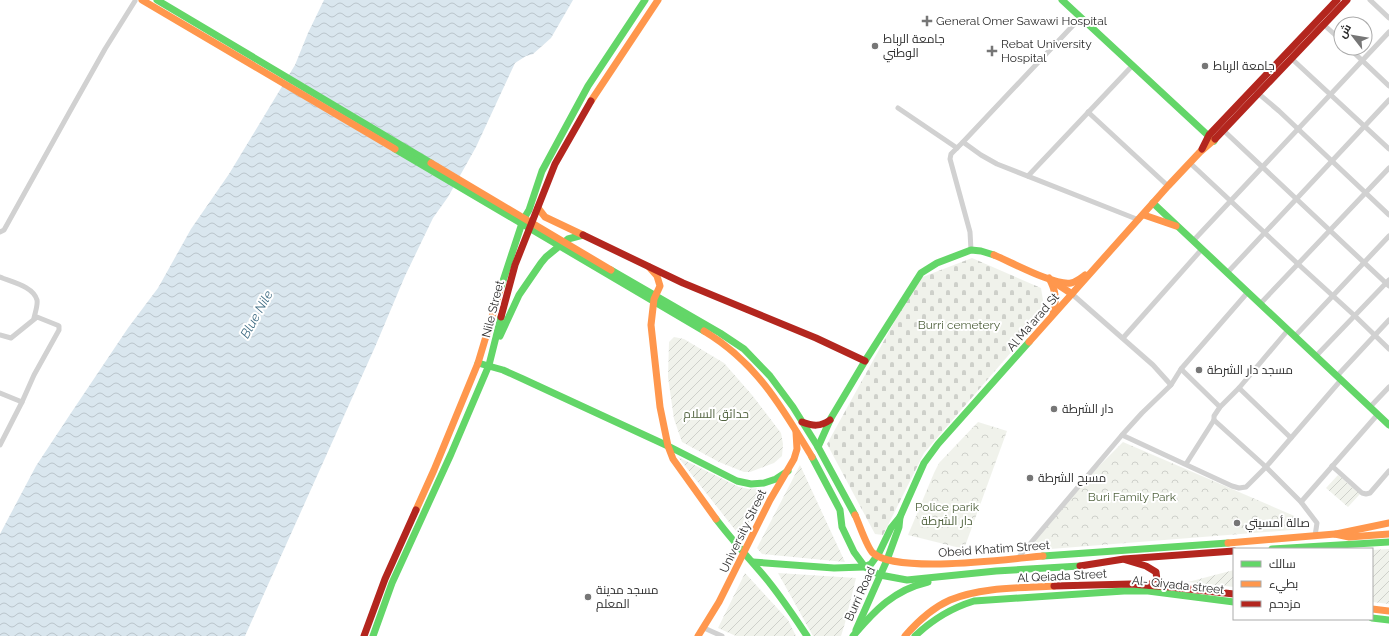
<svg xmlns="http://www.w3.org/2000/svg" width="1389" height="636" font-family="Raleway,Cairo,sans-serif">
<defs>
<pattern id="cemetery-stones" width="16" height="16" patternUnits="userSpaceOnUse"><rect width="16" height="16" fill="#f0f2eb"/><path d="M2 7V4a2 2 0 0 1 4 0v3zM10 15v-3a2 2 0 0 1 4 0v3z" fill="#ced0ca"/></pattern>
<pattern id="park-crowns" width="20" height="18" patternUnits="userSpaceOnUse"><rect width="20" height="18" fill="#f0f2eb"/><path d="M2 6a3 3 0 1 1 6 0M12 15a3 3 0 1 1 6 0" fill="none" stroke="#ced0ca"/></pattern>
<pattern id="garden-furrows" width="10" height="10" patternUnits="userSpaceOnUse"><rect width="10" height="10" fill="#f0f2eb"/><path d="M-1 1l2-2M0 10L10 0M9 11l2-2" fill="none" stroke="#ced0ca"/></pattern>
<pattern id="water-waves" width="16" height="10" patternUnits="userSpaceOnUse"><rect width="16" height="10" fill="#d9e6ee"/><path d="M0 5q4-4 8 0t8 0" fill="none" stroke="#bac5cc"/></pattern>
</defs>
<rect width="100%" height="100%" fill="#fff"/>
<polygon fill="url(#cemetery-stones)" points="972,258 1041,288 1045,313 924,453 883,535 875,534 827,444 896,319 920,278"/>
<g fill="url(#park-crowns)">
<polygon points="978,422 1007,431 964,549 908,535 934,473 939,463"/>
<polygon points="1123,442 1306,521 1304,529 1025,551 1095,470"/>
</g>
<g fill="url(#garden-furrows)">
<polygon points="674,337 684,339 724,363 752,395 781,433 783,444 782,456 774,463 750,472 744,472 719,462 682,442 674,419 668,377 669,342"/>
<polygon points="678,457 739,487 749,489 759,488 762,490 753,515 743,540"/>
<polygon points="800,465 845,562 762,554 757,548"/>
<polygon points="1338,475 1360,494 1348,507 1326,488"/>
<polygon points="1389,549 1389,604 1372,602 1372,550"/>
<polygon points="1234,570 1234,587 1188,582"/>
<polygon points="745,573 788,620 796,636 736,636 718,628"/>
<polygon points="778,573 856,578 845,623 841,636 813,636"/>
</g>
<polygon fill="url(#water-waves)" points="324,0 573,0 551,38 533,54 526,56 515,63 476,147 448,197 433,218 405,276 375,347 245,636 0,636 0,534 36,466 71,413 128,328 158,288 191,229 229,174 295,65 308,33"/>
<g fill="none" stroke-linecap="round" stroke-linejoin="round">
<g stroke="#d1d1d1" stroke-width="5">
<polyline points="1370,0 1389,18"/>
<polyline points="1324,25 1341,40"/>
<polyline points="1349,48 1389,86"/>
<polyline points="1292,59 1389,149"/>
<polyline points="1253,89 1279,111 1389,215"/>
<polyline points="898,108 957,148"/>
<polyline points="1088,112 1168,186"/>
<polyline points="1222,129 1389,286"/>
<polyline points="963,142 1080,18"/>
<polyline points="1190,163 1298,264 1355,316 1389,349"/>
<polyline points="1028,176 1133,65"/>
<polyline points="0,232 4,230 69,113 105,49 135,1"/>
<polyline points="1193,241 1389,32"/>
<polyline points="971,250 970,232 950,159 951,154 963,142 981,155 997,164 1139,220"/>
<polyline points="1227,273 1389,100"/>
<path d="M0 277C11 282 33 286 37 300 38 305 35 313 34 318"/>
<polyline points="1072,294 1153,365 1171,385"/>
<polyline points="1260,304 1389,168"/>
<polyline points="0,335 11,338 37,317 57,325 59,326 59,330 34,375 22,402 0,445"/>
<polyline points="1295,336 1389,236"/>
<polyline points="1123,338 1202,249"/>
<polyline points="1316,356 1389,280"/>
<polyline points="1181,369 1220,407"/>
<polyline points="1337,376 1389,320"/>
<polyline points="1239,388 1291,438"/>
<polyline points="0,393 22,402"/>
<polyline points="1370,407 1389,387"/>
<polyline points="1214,420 1266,467 1301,502 1317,523 1315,536"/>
<polyline points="1122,435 1232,486 1239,488 1246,487 1266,467 1341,380"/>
<polyline points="1186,464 1214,420 1214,416 1220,407 1239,388 1288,330"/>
<polyline points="1332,466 1362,493 1366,494 1370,493 1389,471"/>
<polyline points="1301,502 1378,414"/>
<polyline points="1018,558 1122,435 1142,413 1171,385 1181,369 1248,292"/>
<polyline points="704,628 722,636"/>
</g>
<g stroke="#63d668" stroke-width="7">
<polyline points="157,0 431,163"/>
<polyline points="1062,0 1214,141"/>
<polyline points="395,149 704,331"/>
<polyline points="1153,203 1389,425"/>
<polyline points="611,270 720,333 744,349 770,376 793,407 818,447 855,515"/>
<polyline points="500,290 523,220 529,210 542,171 588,86 645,0"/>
<polyline points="500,336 519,295 541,263 546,257 568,239 583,235"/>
<polyline points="478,363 503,370 523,379 668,446 737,481 751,484 764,483 776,479 788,471"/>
<polyline points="818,447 831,418 865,361 921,273 937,263 971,250 981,251 994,255"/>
<polyline points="812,457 840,510 842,527 854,552 865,567 880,575 907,580 996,571 1080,566"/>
<path d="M716 519C731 539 748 557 764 576 780 595 793 615 807 636"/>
<polyline points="1272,549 1389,542"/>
<polyline points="1043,556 1228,543"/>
<polyline points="753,562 834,568 864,567 871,564 879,553 891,528 900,517 924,463 938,444 1029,342"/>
<polyline points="1372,618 1389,620"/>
<polyline points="856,630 887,560 899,527 900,517"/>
<polyline points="373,636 392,583 451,454 489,365 501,317"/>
<path d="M853 636C875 610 894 590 928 582"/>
<path d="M915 636C933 619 951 608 974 601L1124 591H1148L1234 602"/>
</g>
<g stroke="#ff974d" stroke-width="7">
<polyline points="142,0 395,149"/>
<polyline points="591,101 658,0"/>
<polyline points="431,163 611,270"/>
<polyline points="538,208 545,217 583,235"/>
<polyline points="1144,215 1176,226"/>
<path d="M994 255C1011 262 1055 286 1071 283 1076 282 1081 278 1085 275"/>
<polyline points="649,267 657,276 660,286 654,299 651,325 660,407 668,446 673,459 716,519"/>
<path d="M1049 278C1056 291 1057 300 1053 314"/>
<polyline points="1054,282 1072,294"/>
<path d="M704 331C756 362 782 407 812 457"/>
<polyline points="1029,342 1168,186 1200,152 1215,139"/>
<polyline points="416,510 434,470 478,363 500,290"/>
<path d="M855 515C859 523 867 548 873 553 897 574 1009 559 1043 556"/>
<polyline points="1336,534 1389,523"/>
<polyline points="1228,543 1335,534 1349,537 1389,534"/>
<polyline points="1372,609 1389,611"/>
<polyline points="698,636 719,602 770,500 794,459 797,449 796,432"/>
<path d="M905 636C918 621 932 608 950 600 981 587 1021 588 1054 586"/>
</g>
<g stroke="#b3261e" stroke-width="7">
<polyline points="1215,139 1347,0"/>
<polyline points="1202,149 1209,135 1337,0"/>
<polyline points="583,235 683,283 816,338 865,361"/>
<polyline points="501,317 515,265 555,164 591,101"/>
<path d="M802 422C813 426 820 427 830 420"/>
<polyline points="1126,560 1146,566 1156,572 1157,580 1149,585"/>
<polyline points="1080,566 1124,559 1234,551"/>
<polyline points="1054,586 1131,584 1170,587 1234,594"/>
<polyline points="364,636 385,579 416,510"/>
</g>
</g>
<g fill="#767676" stroke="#fff" stroke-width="1.5">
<path d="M925 15h4v4h4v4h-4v4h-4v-4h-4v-4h4z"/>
<circle cx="875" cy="46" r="4"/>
<path d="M990 45h4v4h4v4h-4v4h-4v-4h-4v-4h4z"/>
<circle cx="1205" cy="66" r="4"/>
<circle cx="1199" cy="370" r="4"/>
<circle cx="1054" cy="409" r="4"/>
<circle cx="1030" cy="478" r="4"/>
<circle cx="1237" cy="523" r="4"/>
<circle cx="588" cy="597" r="4"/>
</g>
<g text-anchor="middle" stroke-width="4" stroke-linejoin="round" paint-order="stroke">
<g font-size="12" fill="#2c2c2c" stroke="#fff" text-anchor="start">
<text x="936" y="25">General Omer Sawawi Hospital</text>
<text x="883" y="43">جامعة الرباط<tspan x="883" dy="14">الوطني</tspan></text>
<text x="1001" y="48">Rebat University<tspan x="1001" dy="14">Hospital</tspan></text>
<text x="1213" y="70">جامعة الرباط</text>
<text x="1207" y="374">مسجد دار الشرطة</text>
<text x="1062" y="413">دار الشرطة</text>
<text x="1038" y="482">مسبح الشرطة</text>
<text x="1245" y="527">صالة أمسيتي</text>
<text x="596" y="594">مسجد مدينة<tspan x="596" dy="14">المعلم</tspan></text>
</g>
<g font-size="12" fill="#2c2c2c" stroke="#fff">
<text transform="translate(493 309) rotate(-76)" y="4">Nile Street</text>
<text transform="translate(1033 322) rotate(-49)" y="4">Al Ma'arad St</text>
<text transform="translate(743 531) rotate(-64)" y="4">University Street</text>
<text transform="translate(994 549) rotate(-4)" y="4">Obeid Khatim Street</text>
<text transform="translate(1062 576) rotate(-3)" y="4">Al Qeiada Street</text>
<text transform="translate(1178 585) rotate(6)" y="4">Al- Qiyada street</text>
<text transform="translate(860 594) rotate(-66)" y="4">Burri Road</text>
</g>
<g font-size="12" fill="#51633f" stroke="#fff">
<text x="959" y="329">Burri cemetery</text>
<text x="716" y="418">حدائق السلام</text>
<text x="1132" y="501">Buri Family Park</text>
<text x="947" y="511">Police parik<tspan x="947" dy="14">دار الشرطة</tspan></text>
</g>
<g font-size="13" font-style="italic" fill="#436f85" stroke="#fff">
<text transform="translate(256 314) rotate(-61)" y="5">Blue Nile</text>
</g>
</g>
<rect x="1233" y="548" width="140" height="72" fill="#ffffff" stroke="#ababab"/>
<rect x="1241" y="561" width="20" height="6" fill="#63d668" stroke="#ababab"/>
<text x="1269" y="568" font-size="12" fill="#2c2c2c">سالك</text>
<rect x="1241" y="581" width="20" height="6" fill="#ff974d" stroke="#ababab"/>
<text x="1269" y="588" font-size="12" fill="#2c2c2c">بطيء</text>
<rect x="1241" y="601" width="20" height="6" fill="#b3261e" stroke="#ababab"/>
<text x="1269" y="608" font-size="12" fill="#2c2c2c">مزدحم</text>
<g transform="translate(1353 36) rotate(301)"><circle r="19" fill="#ffffff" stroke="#ababab"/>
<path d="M0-3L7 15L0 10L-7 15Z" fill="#767676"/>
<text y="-6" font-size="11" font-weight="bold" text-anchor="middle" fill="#2c2c2c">ش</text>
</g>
</svg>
